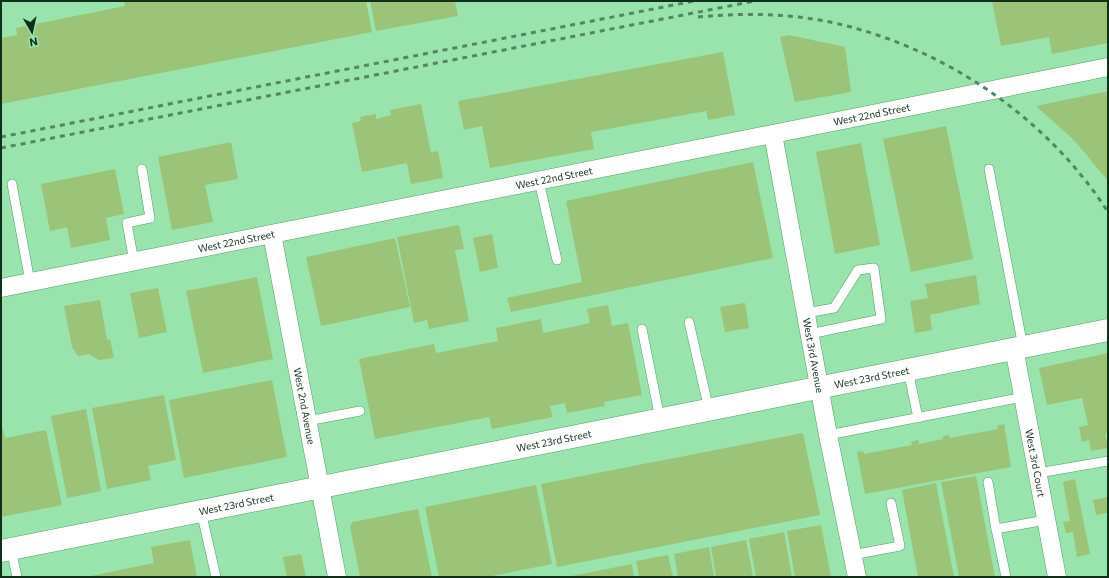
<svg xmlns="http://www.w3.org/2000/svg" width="1109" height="578" font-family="Commissioner,sans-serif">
<rect width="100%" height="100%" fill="#99e4ac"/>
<g fill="#9bc478">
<polygon points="124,1 366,1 372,32 1,104 1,38 17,35 16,28 125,6"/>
<polygon points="370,1 455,1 458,16 376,31"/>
<polygon points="992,1 1108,1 1108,43 1052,54 1049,37 1001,46"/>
<polygon points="789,35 845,47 851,92 795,102 780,37"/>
<polygon points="723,52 735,115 708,120 706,111 591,132 594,149 490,168 482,126 464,130 458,101"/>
<polygon points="1108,91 1108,181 1075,141 1036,106"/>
<polygon points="421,104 431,153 438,151 443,178 411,184 407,163 362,172 352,123 361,121 360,117 376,114 376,119 391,115 390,110"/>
<polygon points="946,126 973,259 911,272 883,139"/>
<polygon points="231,142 238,179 205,185 213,222 172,230 158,157"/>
<polygon points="861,143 880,245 835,254 816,152"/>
<polygon points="753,162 773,258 511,312 507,298 582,282 566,201"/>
<polygon points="115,169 124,214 106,218 110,240 71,248 67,227 50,231 41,184"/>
<polygon points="459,225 464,249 455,250 469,321 429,329 427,320 414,323 397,237"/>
<polygon points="492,234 498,268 480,272 473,238"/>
<polygon points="395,238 410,307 321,326 306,257"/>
<polygon points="976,275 980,304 930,315 932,330 915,333 910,301 928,298 925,284"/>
<polygon points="257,277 273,359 203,373 186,291"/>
<polygon points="158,288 167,332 139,338 130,293"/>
<polygon points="100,300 107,340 110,339 114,358 99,360 89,354 78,356 72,347 64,306"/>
<polygon points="745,303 749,328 725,332 720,307"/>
<polygon points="608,305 612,326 628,323 642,395 604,402 605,406 567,413 565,403 550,406 553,417 492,429 489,417 375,439 359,359 434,344 436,353 498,341 496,328 541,319 543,333 590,323 587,309"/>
<polygon points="1108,353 1108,433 1105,434 1108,448 1091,451 1089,440 1082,442 1079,427 1088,425 1082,398 1047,405 1039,368"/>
<polygon points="272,380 287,457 184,478 169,400"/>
<polygon points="164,395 176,460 148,466 151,480 107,489 92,408"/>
<polygon points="86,409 101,491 67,498 51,416"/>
<polygon points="1,423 5,438 46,430 62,505 1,517"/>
<polygon points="1004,424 1011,467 865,494 857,452 863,451 864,454 912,445 911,442 918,440 919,444 943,439 943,436 949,435 950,438 998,429 997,426"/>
<polygon points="803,433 820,515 557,567 541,484"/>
<polygon points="976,476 995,577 959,577 941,482"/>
<polygon points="1075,479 1090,554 1077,557 1073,532 1066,533 1063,522 1070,521 1063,482"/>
<polygon points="936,483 954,577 918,577 902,490"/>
<polygon points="536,485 552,564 487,577 439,577 425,507"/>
<polygon points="1108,497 1108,513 1096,515 1093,500"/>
<polygon points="418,509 432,577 360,577 350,526 353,522"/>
<polygon points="821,525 831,577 795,577 787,531"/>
<polygon points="784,532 792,577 756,577 749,539"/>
<polygon points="190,540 197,577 86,577 154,563 151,547"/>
<polygon points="746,540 753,577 716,577 711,547"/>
<polygon points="709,547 714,577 678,577 674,554"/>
<polygon points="301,554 306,577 287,577 283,557"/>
<polygon points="668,555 673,577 639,577 636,561"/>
<polygon points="632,564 634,577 572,577 572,576"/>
</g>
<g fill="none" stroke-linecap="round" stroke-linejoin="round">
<g stroke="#539c69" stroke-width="10">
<g id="service">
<polyline points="989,169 1023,347"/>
<polyline points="539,181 557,260"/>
<polyline points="12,184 30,282"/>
<polyline points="134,262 127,223 150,218 142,169"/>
<polyline points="806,313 834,308 858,270 874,268 881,319 810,334"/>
<polyline points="689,322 709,410"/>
<polyline points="642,329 660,419"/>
<polyline points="908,370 918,418"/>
<polyline points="307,421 360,411"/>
<polyline points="828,435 1023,397"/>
<polyline points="1038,473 1108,461"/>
<polyline points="988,482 996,529 1046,520"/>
<polyline points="201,511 216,577"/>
<polyline points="996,529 1006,577"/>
<polyline points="11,549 17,577"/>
<polyline points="852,555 900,546 891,503"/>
</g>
</g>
<g stroke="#539c69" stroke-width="19">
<g id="minor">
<path id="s1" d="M773 134 828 435 857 577"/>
<path id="s2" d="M272 234 337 577"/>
<path id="s3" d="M1 288 1108 67"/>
<path id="s4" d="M1014 348 1057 577"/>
</g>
</g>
<g stroke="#539c69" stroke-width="23">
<g id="tertiary">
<path id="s5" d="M1 551 1108 330"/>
</g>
</g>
<use href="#service" stroke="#fff" stroke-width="9"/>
<use href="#minor" stroke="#fff" stroke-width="18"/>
<use href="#tertiary" stroke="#fff" stroke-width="22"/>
<g stroke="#538761" stroke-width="3" stroke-dasharray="5 5" stroke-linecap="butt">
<path d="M698 17C742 13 786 13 830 22 942 46 1046 116 1108 212"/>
<polyline points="1,137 694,1"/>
<polyline points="1,148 755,1"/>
</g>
</g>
<g text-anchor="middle" stroke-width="4" stroke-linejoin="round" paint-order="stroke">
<g font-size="10" fill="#11301b" stroke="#99e4ac">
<text dy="4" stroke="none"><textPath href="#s3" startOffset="888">West 22nd Street</textPath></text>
<text dy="4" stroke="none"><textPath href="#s3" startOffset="564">West 22nd Street</textPath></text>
<text dy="4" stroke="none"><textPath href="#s3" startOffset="240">West 22nd Street</textPath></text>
<text dy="4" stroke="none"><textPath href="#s1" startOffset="225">West 3rd Avenue</textPath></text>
<text dy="4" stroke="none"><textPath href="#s5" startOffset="888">West 23rd Street</textPath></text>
<text dy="4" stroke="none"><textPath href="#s2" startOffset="175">West 2nd Avenue</textPath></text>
<text dy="4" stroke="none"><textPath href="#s5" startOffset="564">West 23rd Street</textPath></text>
<text dy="4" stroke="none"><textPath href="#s4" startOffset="117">West 3rd Court</textPath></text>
<text dy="4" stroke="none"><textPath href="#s5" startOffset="240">West 23rd Street</textPath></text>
</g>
</g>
<rect width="1109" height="578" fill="none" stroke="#11301b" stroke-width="4"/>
<g transform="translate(32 32) rotate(171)" stroke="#99e4ac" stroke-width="3" paint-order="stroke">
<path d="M0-3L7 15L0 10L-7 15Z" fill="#11301b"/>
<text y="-6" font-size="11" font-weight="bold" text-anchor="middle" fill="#11301b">N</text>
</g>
</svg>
